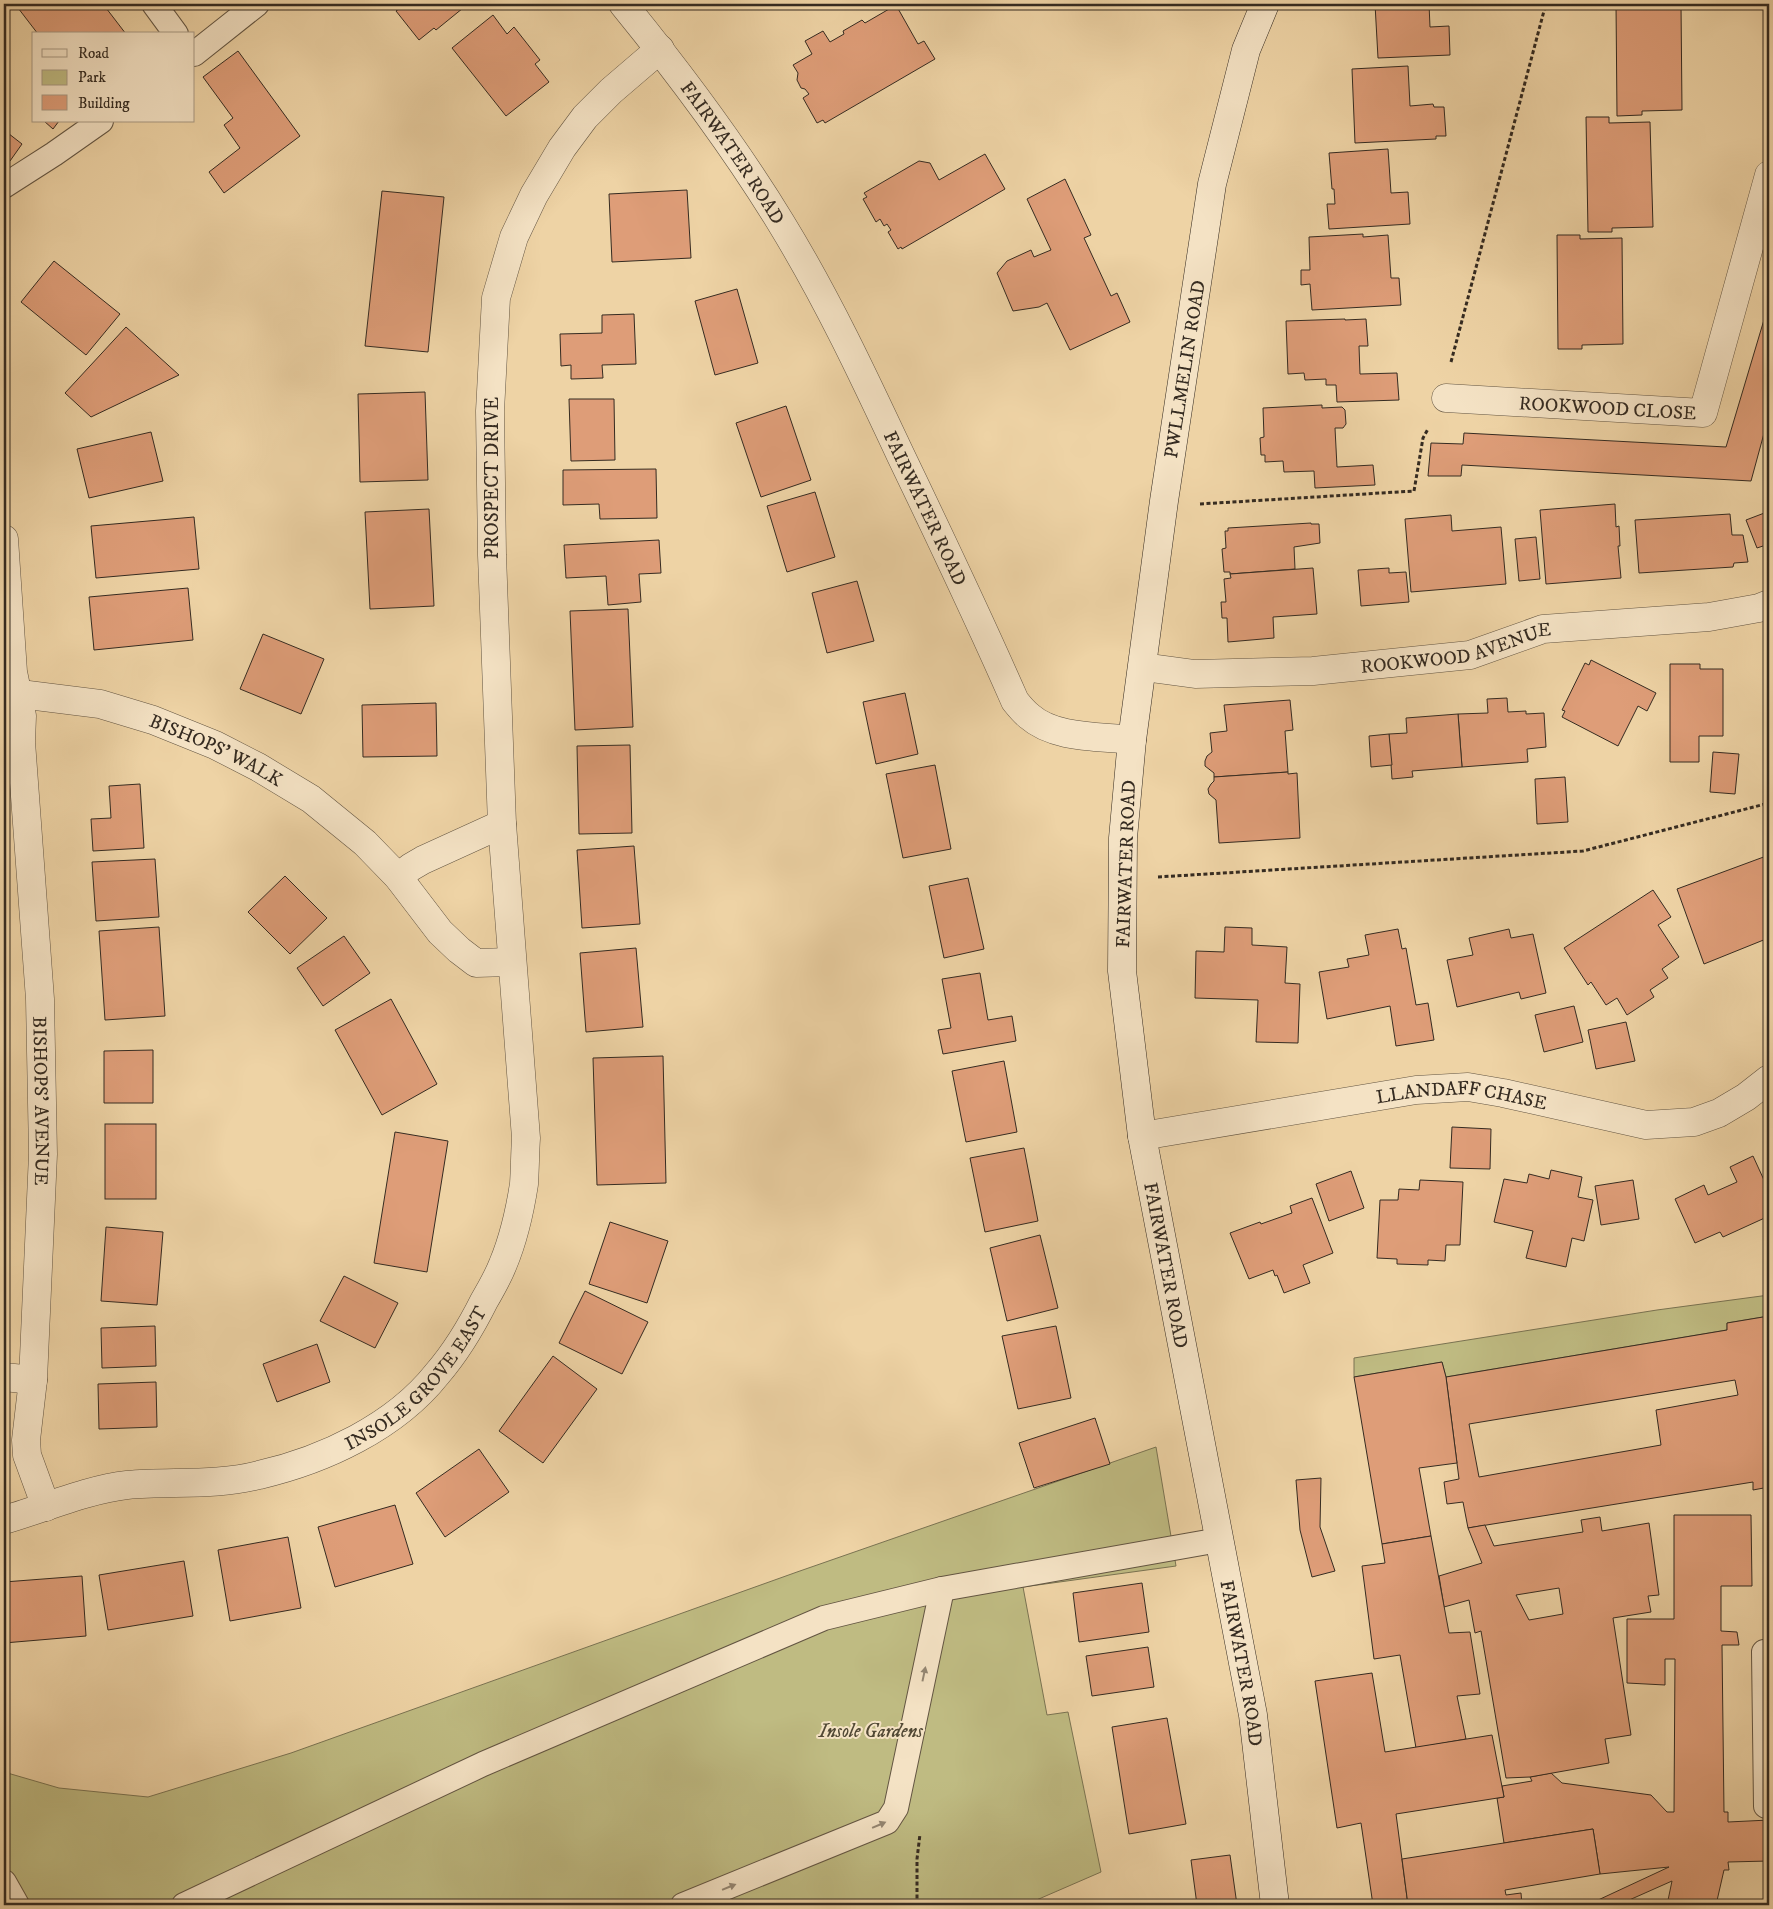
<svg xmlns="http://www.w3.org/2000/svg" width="1773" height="1909" font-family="'IM FELL DW Pica',serif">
<rect width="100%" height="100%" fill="#eed3a5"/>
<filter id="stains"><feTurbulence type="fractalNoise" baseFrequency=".004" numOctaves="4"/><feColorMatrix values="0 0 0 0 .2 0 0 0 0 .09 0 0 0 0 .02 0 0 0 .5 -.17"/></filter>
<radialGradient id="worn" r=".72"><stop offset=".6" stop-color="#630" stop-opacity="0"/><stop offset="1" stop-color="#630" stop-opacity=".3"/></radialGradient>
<g fill="#bfbb82" stroke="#7a7352">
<polygon points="1769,1295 1769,1316 1727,1323 1727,1330 1446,1377 1442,1362 1354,1377 1354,1358 1657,1310"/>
<polygon points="1156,1447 1176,1566 1023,1587 1047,1715 1068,1712 1101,1872 1025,1905 4,1905 4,1772 59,1788 148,1797 291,1753 797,1572"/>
</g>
<g fill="#de9d78" stroke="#352b21" fill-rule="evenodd">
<polygon points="15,4 103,4 126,34 38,34"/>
<polygon points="406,4 468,4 436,30 434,28 419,40 396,11"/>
<polygon points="1375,4 1429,4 1430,27 1449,26 1450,55 1378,58"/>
<polygon points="1616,4 1681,5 1682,110 1642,111 1642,115 1617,116"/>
<polygon points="896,5 918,44 924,41 935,59 825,123 823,120 817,123 803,98 809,94 805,89 801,88 797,80 798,73 793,65 812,54 805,41 823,31 830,42 844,34 843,31 862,20 865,23"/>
<polygon points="493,15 507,34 514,27 540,60 535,64 549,82 506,116 452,48"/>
<polygon points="238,51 300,136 224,193 209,172 240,148 224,125 233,118 203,77"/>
<polygon points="1408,66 1410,106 1433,104 1434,107 1444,107 1446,136 1436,136 1436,139 1355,143 1352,69"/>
<polygon points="1586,117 1609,117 1609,123 1650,122 1653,227 1612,228 1612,232 1588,232"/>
<polygon points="44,121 59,121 53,129"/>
<polygon points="4,130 22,144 10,161 4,156"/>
<polygon points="1388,149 1391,193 1408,192 1410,224 1329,229 1327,204 1335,204 1334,189 1332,189 1329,153"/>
<polygon points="985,154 1005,189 902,249 901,247 898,249 888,232 891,230 887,224 884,226 880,219 876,222 863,199 867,197 864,193 919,161 930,163 939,180"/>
<polygon points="1065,179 1091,235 1084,238 1111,296 1117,293 1130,322 1070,350 1047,303 1039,307 1013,311 997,273 1007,261 1031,250 1034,257 1051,250 1027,199"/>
<polygon points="687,190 691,258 612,262 609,194"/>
<polygon points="382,191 444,197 428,352 365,346"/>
<polygon points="1363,234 1363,237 1388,235 1391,278 1399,278 1401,305 1312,310 1310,284 1301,285 1301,270 1310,270 1309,237"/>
<polygon points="1557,235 1580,235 1580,239 1622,238 1623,344 1582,345 1582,349 1558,349"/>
<polygon points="54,261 120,314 86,355 21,302"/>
<polygon points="4,277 9,278 6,359 4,359"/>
<polygon points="737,289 758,363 715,375 695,301"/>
<polygon points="1769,303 1769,415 1751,481 1462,465 1461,476 1428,476 1431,443 1463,444 1464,433 1726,447"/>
<polygon points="634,314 636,364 602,365 603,378 571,379 571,365 561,366 560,334 602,333 602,315"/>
<polygon points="1345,319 1345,320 1366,319 1368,346 1359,346 1360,374 1397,373 1399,400 1337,402 1336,385 1326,385 1326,379 1305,380 1304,373 1288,374 1286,321"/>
<polygon points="126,327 179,375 91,417 65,393"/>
<polygon points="425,392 428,480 360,482 358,394"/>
<polygon points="569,399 614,399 615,460 571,461"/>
<polygon points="1322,405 1322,408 1342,407 1345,410 1346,424 1343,428 1335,428 1337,467 1373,465 1375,485 1315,488 1314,471 1284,472 1283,461 1265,462 1265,455 1261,455 1260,438 1264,437 1263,408"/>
<polygon points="786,406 811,480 761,497 736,423"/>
<polygon points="151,432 163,481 89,498 77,449"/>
<polygon points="656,469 657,518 600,519 599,504 563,505 563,470"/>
<polygon points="1769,486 1769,500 1765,488"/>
<polygon points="815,492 835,557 787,572 767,506"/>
<polygon points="1615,504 1616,527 1619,526 1620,546 1618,546 1621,578 1546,584 1540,510"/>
<polygon points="429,509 434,606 370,609 365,512"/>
<polygon points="1767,512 1769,519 1769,544 1757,548 1746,520"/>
<polygon points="1730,514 1732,535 1743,535 1748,562 1734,563 1733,567 1639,573 1635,520"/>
<polygon points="1451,515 1452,531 1501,527 1506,584 1411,592 1405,519"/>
<polygon points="194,517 199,569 96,578 91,526"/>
<polygon points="1311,523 1311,524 1319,524 1320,543 1294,547 1295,569 1230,574 1230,572 1224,572 1222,549 1226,548 1225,531 1228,531 1228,528"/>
<polygon points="1536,537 1540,579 1519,581 1515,539"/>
<polygon points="659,540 661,573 639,574 641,602 608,605 606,576 566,578 564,545"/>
<polygon points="1313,568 1317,614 1273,617 1274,638 1228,642 1227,618 1222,618 1221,602 1226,602 1224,579 1231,578 1230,574"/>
<polygon points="1389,568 1389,573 1406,572 1409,602 1361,606 1358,570"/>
<polygon points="857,581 874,641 827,653 812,593"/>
<polygon points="188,588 193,640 94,650 89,597"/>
<polygon points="628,609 633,727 575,730 570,611"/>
<polygon points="263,634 324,659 301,714 240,689"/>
<polygon points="1591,660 1656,693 1647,711 1638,706 1618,746 1562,717 1565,711 1562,710 1585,663 1589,665"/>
<polygon points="1670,664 1700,664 1700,669 1723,669 1723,736 1699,736 1699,762 1670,762"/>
<polygon points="905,693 918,754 876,764 863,702"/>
<polygon points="1507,698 1508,712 1526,711 1526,714 1544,713 1546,747 1527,749 1528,762 1462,767 1458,714 1488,713 1487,699"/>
<polygon points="1290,700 1293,730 1285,731 1288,772 1214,777 1214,773 1205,766 1205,761 1207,756 1212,752 1210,733 1227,731 1224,705"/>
<polygon points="436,703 437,756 363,757 362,705"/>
<polygon points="1766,709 1769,709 1769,734"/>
<polygon points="1458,714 1462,767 1412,771 1413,777 1392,779 1389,734 1407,733 1406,718"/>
<polygon points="1389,734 1392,765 1371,767 1369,736"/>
<polygon points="630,745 632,833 579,834 577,746"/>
<polygon points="1713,752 1739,754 1735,794 1710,792"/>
<polygon points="935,765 951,849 903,858 886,774"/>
<polygon points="1288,772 1288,774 1297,773 1300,838 1219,843 1216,800 1209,794 1208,789 1211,784 1214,781 1214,777"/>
<polygon points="1565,777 1568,822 1537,824 1535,779"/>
<polygon points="140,784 144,848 93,851 91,819 111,818 109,786"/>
<polygon points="634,846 640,924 582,928 577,850"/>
<polygon points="1769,855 1769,949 1766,939 1704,964 1677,889"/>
<polygon points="155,859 159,917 96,921 92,862"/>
<polygon points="285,876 327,918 290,954 248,912"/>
<polygon points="968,878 984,949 944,958 929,886"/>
<polygon points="1653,890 1671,917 1658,925 1679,957 1662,969 1668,978 1650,990 1654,997 1627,1015 1617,998 1606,1005 1591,982 1588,985 1564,948"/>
<polygon points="159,927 165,1016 105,1020 99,931"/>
<polygon points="1225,927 1252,928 1252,945 1287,947 1285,983 1300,984 1298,1043 1256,1042 1258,1000 1195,998 1196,951 1224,952"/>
<polygon points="1398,929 1402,949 1406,948 1416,1005 1428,1003 1434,1040 1396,1046 1390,1006 1327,1019 1319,972 1349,967 1347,959 1369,955 1365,935"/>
<polygon points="1509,929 1511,938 1533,934 1546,993 1521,999 1519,992 1457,1007 1447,960 1473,955 1469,938"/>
<polygon points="344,936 370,973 323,1006 297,968"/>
<polygon points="636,948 643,1027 586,1032 580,953"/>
<polygon points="980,973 988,1020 1012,1016 1016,1041 943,1054 938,1030 951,1028 942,979"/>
<polygon points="391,999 437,1084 382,1115 335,1030"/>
<polygon points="1574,1006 1583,1042 1544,1052 1535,1015"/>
<polygon points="1626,1022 1635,1061 1596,1069 1588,1030"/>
<polygon points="153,1050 153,1103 104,1103 104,1051"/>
<polygon points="663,1056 666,1183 597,1185 593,1058"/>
<polygon points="1004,1061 1017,1132 966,1142 952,1071"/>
<rect x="105" y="1124" width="51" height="75"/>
<polygon points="1452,1127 1491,1129 1490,1169 1450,1168"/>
<polygon points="395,1132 448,1141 427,1272 374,1263"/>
<polygon points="1024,1148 1038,1221 985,1232 970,1158"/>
<polygon points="1753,1156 1769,1191 1769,1216 1723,1237 1720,1232 1695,1243 1675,1199 1704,1185 1708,1195 1737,1182 1730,1167"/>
<polygon points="1551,1170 1582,1177 1578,1197 1593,1200 1584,1241 1572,1238 1566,1267 1526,1258 1533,1231 1494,1222 1504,1179 1527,1183 1529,1174 1549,1179"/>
<polygon points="1351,1171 1364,1208 1329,1221 1316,1184"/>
<polygon points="1420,1180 1463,1182 1460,1245 1446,1245 1445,1261 1428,1260 1428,1265 1397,1264 1397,1259 1377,1258 1380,1200 1398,1200 1399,1189 1419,1190"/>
<polygon points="1633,1180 1639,1219 1601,1225 1595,1186"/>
<polygon points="1312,1198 1333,1253 1303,1265 1310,1283 1284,1293 1277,1275 1275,1276 1273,1270 1249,1279 1230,1233 1260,1222 1261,1224 1292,1213 1290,1206"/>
<polygon points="610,1222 668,1241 647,1303 589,1284"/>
<polygon points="106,1227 163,1232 157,1305 101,1301"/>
<polygon points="1040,1235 1058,1308 1007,1321 990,1248"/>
<polygon points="344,1276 398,1303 375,1348 320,1321"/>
<polygon points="585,1291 648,1322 622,1374 559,1343"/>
<path d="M1769 1316V1487L1753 1490V1482L1468 1528 1463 1502 1447 1504 1444 1482 1459 1479 1446 1377 1727 1330V1323ZM1735 1380 1738 1395 1656 1410 1661 1445 1479 1477 1469 1424Z"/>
<polygon points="155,1326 156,1366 102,1368 101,1328"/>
<polygon points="1056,1326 1071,1398 1018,1409 1002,1336"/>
<polygon points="317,1344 330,1382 277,1402 263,1364"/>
<polygon points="553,1356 597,1389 543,1463 499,1431"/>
<polygon points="1442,1362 1446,1377 1457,1463 1419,1468 1431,1536 1382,1544 1354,1377"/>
<polygon points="156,1382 157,1427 99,1429 98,1384"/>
<polygon points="1095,1418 1110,1464 1034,1488 1019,1443"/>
<polygon points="479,1449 509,1492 445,1537 416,1493"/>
<polygon points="1321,1478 1320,1527 1335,1571 1312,1577 1300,1530 1296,1480"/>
<polygon points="395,1505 413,1564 335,1587 318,1527"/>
<polygon points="1674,1515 1751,1515 1752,1586 1721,1586 1721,1631 1737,1632 1739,1645 1722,1645 1724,1812 1728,1812 1728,1822 1769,1820 1769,1861 1728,1862 1729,1870 1724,1870 1716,1905 1667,1905 1672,1881 1618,1905 1596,1905 1596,1901 1669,1867 1600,1874 1593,1829 1504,1843 1497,1798 1504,1797 1502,1786 1532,1781 1530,1777 1551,1773 1562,1783 1651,1795 1667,1812 1674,1812 1675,1659 1665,1659 1665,1685 1627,1683 1627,1619 1674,1619"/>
<path d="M1600 1517 1602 1531 1649 1523 1659 1595 1648 1596 1651 1612 1613 1618 1631 1735 1605 1739 1609 1763 1530 1777 1506 1778 1481 1631 1475 1633 1469 1600 1444 1607 1439 1576 1482 1563 1468 1528 1485 1525 1494 1546 1583 1532 1581 1520ZM1559 1588 1563 1614 1529 1620 1516 1595Z"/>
<polygon points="1431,1536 1449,1633 1470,1632 1480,1694 1457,1696 1466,1739 1416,1748 1400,1655 1374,1659 1362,1566 1385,1563 1382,1544"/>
<polygon points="288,1537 301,1608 230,1621 218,1550"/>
<polygon points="184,1561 193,1616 108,1630 99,1575"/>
<polygon points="82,1576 86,1636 4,1643 4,1582"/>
<polygon points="1142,1583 1149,1632 1079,1642 1073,1593"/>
<polygon points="1148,1647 1154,1687 1092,1696 1086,1656"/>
<polygon points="1372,1673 1385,1752 1492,1735 1504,1797 1396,1814 1408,1905 1373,1905 1361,1823 1337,1828 1315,1681"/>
<polygon points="1167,1718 1186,1824 1129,1834 1112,1727"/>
<polygon points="1593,1829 1600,1874 1505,1890 1506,1895 1521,1893 1522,1905 1447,1905 1446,1901 1408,1905 1402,1859"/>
<polygon points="1230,1855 1237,1905 1197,1905 1191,1860"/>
</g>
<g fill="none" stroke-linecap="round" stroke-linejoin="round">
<g stroke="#635542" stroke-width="26">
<g id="lane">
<polyline points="154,4 176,34"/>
<polyline points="194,54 257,4"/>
<polyline points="4,186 54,154 101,121"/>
<polyline points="1764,1652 1766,1806"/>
<polyline points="4,1882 17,1905"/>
<polyline points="184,1905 483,1764 824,1618 942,1589 1219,1540"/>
<polyline points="683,1905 887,1822 896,1808 942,1589"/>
</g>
</g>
<g stroke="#635542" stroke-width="29">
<g id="street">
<path id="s1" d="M623 4C680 74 734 146 781 223 827 298 864 377 901 456 940 537 979 619 1015 701 1019 706 1024 712 1029 716 1055 739 1099 736 1132 740"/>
<path id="s2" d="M1446 398 1703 413 1769 175"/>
<path id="s3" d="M4 539 13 672 22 716 21 742 40 999 43 1154 33 1380 26 1440 27 1455 46 1507"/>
<path id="s4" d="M1143 667 1195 674 1313 671 1470 655 1543 629 1709 617 1759 608 1769 604"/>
<path id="s5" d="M4 692 100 704 153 720 215 745 258 767 311 799 365 843 398 877 440 932 459 950 476 963 512 962"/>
<polyline points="398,877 411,867 423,860 502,824"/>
<path id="s6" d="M1142 1136 1416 1090 1468 1087 1503 1093 1646 1125 1694 1122 1719 1113 1746 1097 1769 1079"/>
<polyline points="4,1377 33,1380"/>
<path id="s7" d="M4 1520C42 1509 89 1489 127 1485 171 1481 216 1486 259 1475 324 1460 395 1427 437 1374 456 1352 471 1327 484 1301 491 1289 498 1277 503 1264 513 1240 520 1210 524 1184 525 1169 525 1153 526 1138L502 824 492 555 490 411 496 298 514 237 534 195 562 148 585 117 611 91 660 49"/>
</g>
</g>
<g stroke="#352b21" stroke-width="29">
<g id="secondary">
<path id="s8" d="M1265 4 1246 50 1212 184 1164 501 1132 740 1123 838 1122 971 1142 1136 1253 1715 1275 1905"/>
</g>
</g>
<g stroke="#352b21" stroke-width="3" stroke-dasharray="4 2.5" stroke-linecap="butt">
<polyline points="1451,362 1545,7"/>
<polyline points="1200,504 1414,491 1423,438 1428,429"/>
<polyline points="1158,877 1583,851 1769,803"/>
<polyline points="917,1905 917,1859 920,1834"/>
</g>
<use href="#lane" stroke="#f4e2c4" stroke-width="24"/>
<use href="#street" stroke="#f4e2c4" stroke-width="28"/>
<use href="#secondary" stroke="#f4e2c4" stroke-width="28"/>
</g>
<defs><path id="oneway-solid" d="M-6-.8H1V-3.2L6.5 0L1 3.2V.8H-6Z" transform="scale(1.25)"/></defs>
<g fill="#948672">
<use href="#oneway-solid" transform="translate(924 1674) rotate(-78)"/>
<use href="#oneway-solid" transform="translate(879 1825) rotate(-23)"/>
<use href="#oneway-solid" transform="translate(729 1887) rotate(-22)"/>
</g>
<g text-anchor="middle" stroke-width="4" stroke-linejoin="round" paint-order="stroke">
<g font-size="19" fill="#352b21" stroke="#f4e2c4">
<text dy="7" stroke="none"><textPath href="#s1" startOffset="185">FAIRWATER ROAD</textPath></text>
<text transform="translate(1184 369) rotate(-81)" y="7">PWLLMELIN ROAD</text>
<text dy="7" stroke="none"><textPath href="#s2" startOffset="162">ROOKWOOD CLOSE</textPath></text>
<text transform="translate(491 478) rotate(-90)" y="7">PROSPECT DRIVE</text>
<text dy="7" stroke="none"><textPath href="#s1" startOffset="590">FAIRWATER ROAD</textPath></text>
<text dy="7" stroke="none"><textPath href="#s4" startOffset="316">ROOKWOOD AVENUE</textPath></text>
<text dy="7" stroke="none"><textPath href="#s5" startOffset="222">BISHOPS' WALK</textPath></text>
<text transform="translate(1125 864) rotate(-88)" y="7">FAIRWATER ROAD</text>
<text dy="7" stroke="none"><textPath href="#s3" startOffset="564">BISHOPS' AVENUE</textPath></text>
<text dy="7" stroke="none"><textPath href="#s6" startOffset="324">LLANDAFF CHASE</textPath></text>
<text dy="7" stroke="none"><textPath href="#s8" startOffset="1279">FAIRWATER ROAD</textPath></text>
<text dy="7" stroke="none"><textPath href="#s7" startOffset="451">INSOLE GROVE EAST</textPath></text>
<text dy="7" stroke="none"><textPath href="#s8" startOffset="1684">FAIRWATER ROAD</textPath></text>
</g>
<g font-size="19" font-style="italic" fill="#514834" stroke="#f4e2c4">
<text x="871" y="1737">Insole Gardens</text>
</g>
</g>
<rect width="1773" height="1909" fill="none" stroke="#eed3a5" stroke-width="20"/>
<rect x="5" y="5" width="1763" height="1899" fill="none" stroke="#352b21" stroke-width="2.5"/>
<rect x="10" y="10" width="1753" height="1889" fill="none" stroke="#352b21"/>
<rect x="32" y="32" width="162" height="90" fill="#f4e2c4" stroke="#a89983"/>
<rect x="42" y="49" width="25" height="8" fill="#f4e2c4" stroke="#a89983"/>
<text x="78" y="58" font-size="15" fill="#352b21">Road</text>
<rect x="42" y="70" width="25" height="15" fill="#bfbb82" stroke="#a89983"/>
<text x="78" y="82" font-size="15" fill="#352b21">Park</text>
<rect x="42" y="95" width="25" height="15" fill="#de9d78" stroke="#a89983"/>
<text x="78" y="108" font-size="15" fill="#352b21">Building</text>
<rect width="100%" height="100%" filter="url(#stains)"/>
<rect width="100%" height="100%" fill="url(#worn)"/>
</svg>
